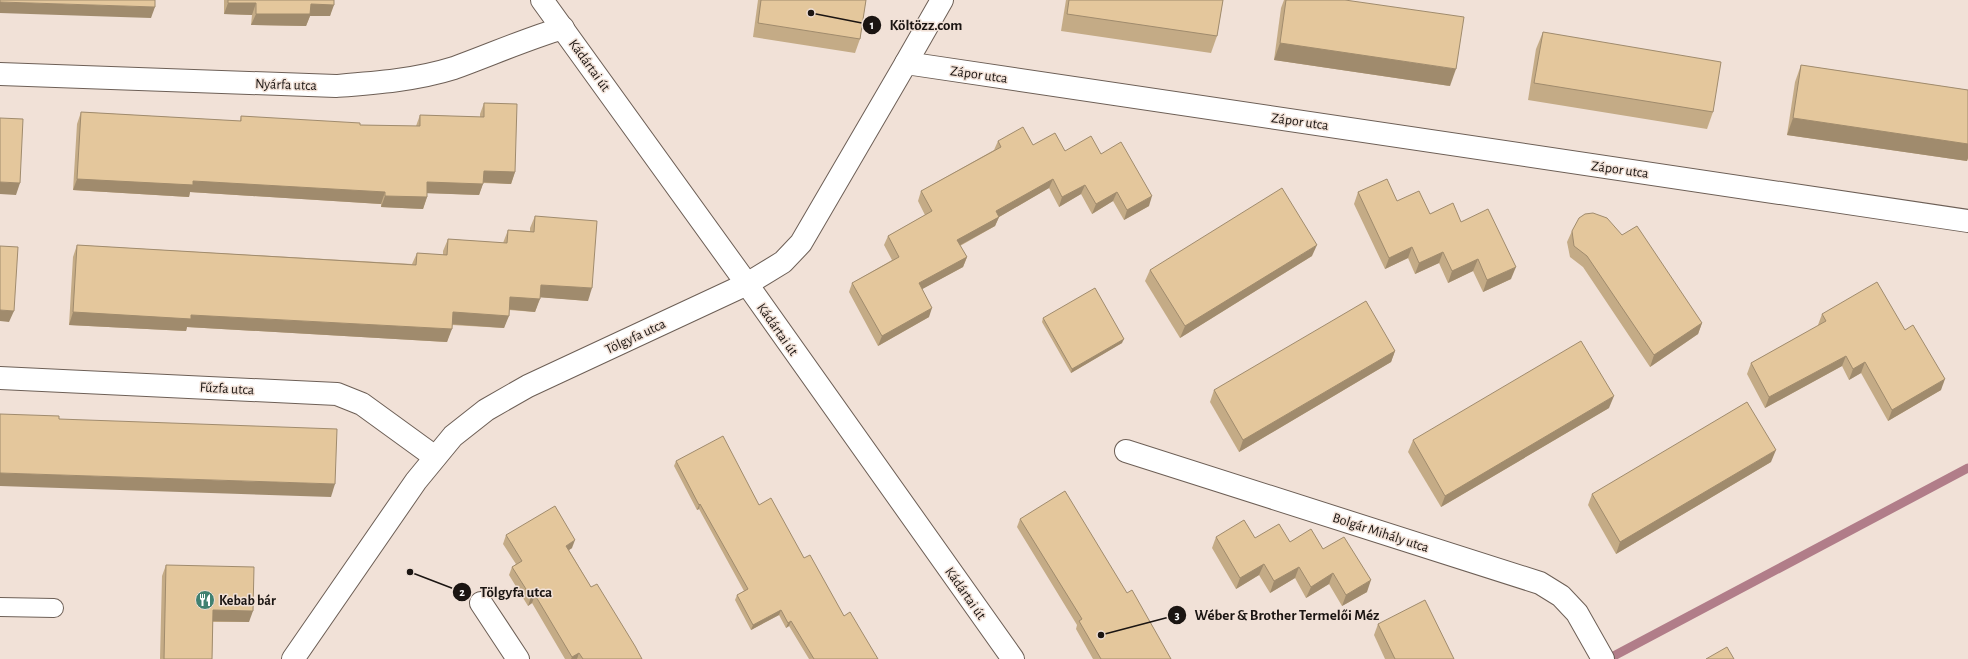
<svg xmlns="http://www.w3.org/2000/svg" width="1968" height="659" font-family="'Alegreya Sans',sans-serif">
<rect width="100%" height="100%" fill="#f1e1d7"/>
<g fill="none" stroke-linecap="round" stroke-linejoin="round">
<polyline stroke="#b17d89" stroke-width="9" points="1608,659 1968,468"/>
<g stroke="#6d5f56" stroke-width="20">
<polyline id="service" points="0,607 54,608"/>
</g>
<g stroke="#6d5f56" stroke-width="24">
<g id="minor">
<polyline points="542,0 747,284 1013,659"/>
<polyline points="906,63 942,0"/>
<path d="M0 74 336 86C375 83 416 80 454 68 490 55 526 39 563 28"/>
<polyline points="0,378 337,394 362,404 435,457"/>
<polyline points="1126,451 1540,583 1561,596 1577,613 1603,659"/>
<polyline points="481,603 518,659"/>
<polyline points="293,659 416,481 453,436 486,410 528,386 747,284 783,262 801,243 906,63 1968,221"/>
</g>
</g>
<use href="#service" stroke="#fff" stroke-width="18"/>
<use href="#minor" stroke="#fff" stroke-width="22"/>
</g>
<g fill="#c4ab86">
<polygon points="224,0 334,0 330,16 310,16 306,26 251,25 252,15 224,14"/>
<polygon points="758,0 866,0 860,39 855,53 753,37"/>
<polygon points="1066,0 1223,0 1217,36 1211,53 1061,31"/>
<polygon points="1284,0 1286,0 1450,86 1274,60 1281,8"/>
<polygon points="1543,32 1713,112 1707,129 1528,100 1536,49"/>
<polygon points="1801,65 1968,90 1968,158 1967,161 1787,135 1795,82"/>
<polygon points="484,103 515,172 511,184 483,183 479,195 427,193 427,197 423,209 381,207 381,204 190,192 189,197 73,190 77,124 81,112 240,121 241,116 360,125 416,126 420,115 480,117 480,114"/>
<polygon points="998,141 1033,145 1065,151 1101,154 1149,206 1124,220 1113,201 1092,214 1081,194 1059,207 1049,188 999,217 995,226 960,246 967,257 963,267 922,289 929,317 878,346 849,292 852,283 892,260 884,245 888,236 925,215 918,201 921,191 994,150"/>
<polygon points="1358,192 1397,201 1430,214 1461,222 1511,279 1483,292 1473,271 1448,283 1439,263 1415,274 1408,258 1385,269 1354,204"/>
<polygon points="535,216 588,301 540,297 535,312 509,310 504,328 452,325 447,342 187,327 186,331 69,325 73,257 77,245 412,264 417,253 443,255 443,251 448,239 503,243 508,230 530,231 530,228"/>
<polygon points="1572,231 1702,323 1698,334 1650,367 1583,267 1570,257 1567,242"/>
<polygon points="1312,256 1180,338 1145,281 1150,270"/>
<polygon points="1822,314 1905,330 1941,390 1888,421 1861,373 1849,380 1842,366 1765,408 1747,374 1751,363 1818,326 1818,325"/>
<polygon points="1043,318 1122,343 1071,373 1042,322"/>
<polygon points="1395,351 1391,362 1239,452 1210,402 1214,390"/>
<polygon points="1609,408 1441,507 1408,452 1413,440"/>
<polygon points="676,461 759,505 804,558 844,616 878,659 809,659 789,626 786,628 779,615 751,630 735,600 737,595 744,591 699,509 697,510 674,466"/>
<polygon points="1771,462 1616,554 1588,505 1592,494"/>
<polygon points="1020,519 1127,593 1171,659 1093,659 1076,629 1077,625 1017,527"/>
<polygon points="506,535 572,548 569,550 591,587 642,659 565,659 532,603 528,606 509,575 512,567 516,564 503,544"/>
<polygon points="1216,537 1255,538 1290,542 1323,549 1367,592 1342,606 1329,584 1306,598 1295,578 1270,593 1259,575 1236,589 1212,548"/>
<polygon points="166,565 249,622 213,622 212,659 160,659 162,576"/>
<polygon points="1378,624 1454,659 1385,659 1374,635"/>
</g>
<g fill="#a08b6d">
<polygon points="0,2 155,7 151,18 0,13"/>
<polygon points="228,3 256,3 252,15 224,14"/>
<polygon points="311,4 334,5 330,16 310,16 306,26 251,25 256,14"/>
<polygon points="1280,43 1456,69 1450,86 1274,60"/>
<polygon points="1793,118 1968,144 1968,158 1967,161 1787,135"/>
<polygon points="484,171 515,172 511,184 479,182"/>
<polygon points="77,179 193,181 385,192 381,204 190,192 189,197 73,190"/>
<polygon points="1053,179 1049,188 999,217 995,226 953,249 957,240 996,211"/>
<polygon points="0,182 20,183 16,195 0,194"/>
<polygon points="427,182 483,184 479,195 423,193"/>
<polygon points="1085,185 1081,194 1059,207 1062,197"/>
<polygon points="1117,192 1113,201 1092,214 1096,204"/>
<polygon points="385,196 427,197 423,209 381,207"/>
<polygon points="1152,196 1149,206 1124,220 1127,210"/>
<polygon points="1317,245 1312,256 1180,338 1185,326"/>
<polygon points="1412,247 1408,258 1385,269 1389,258"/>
<polygon points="1443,252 1439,263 1415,274 1419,263"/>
<polygon points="967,257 963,267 915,293 919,283"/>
<polygon points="1478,259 1473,271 1448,283 1452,271"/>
<polygon points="1516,267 1511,279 1483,292 1487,280"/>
<polygon points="541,285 592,288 588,301 536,297"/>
<polygon points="510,297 540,299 535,312 506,309"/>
<polygon points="932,308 929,317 878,346 882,336"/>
<polygon points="0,310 14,311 9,322 0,321"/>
<polygon points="73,312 191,315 452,329 447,342 187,327 186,331 69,325"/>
<polygon points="453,312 509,316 504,328 449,324"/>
<polygon points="1702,323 1698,334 1650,367 1654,355"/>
<polygon points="1124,339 1122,343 1071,373 1072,369"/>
<polygon points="1395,351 1391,362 1239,452 1243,440"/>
<polygon points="1846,356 1842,366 1765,408 1769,397"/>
<polygon points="1865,362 1861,373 1849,380 1853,369"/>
<polygon points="1945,379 1941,390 1888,421 1892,410"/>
<polygon points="1614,396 1609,408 1441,507 1445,496"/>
<polygon points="1776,450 1771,462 1616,554 1620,542"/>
<polygon points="0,473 335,484 331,497 0,486"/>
<polygon points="700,504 699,509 697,510 699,505"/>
<polygon points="575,540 572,548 563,554 566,546"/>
<polygon points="1264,564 1259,575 1236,589 1240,578"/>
<polygon points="1299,567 1295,578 1270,593 1274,581"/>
<polygon points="1333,573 1329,584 1306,598 1311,587"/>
<polygon points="1371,580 1367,592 1342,606 1346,595"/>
<polygon points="535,595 532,603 528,606 531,597"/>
<polygon points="213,610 253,611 249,622 209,621"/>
<polygon points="781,610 779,615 751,630 753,625"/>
<polygon points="791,621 789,626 786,628 788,623"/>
<polygon points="579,653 577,659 571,659 572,657"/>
</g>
<g fill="#e4c79c" stroke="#a08b6d">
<polygon points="0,0 155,0 155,7 0,2"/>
<polygon points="228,0 334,0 334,5 311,4 310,14 256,14 256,3 228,3"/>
<polygon points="761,0 866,0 860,39 758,23"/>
<polygon points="1069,0 1223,0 1217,36 1067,14"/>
<polygon points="1286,0 1345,0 1464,17 1456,69 1280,43"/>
<polygon points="1543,32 1721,62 1713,112 1534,83"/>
<polygon points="1801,65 1968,90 1968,144 1793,118"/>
<polygon points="484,103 517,104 515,172 484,171 483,184 427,182 427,197 385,196 385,192 193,181 193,185 77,179 81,112 241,121 241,116 360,123 360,125 420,126 420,115 484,117"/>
<polygon points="0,118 23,119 20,183 0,182"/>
<polygon points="1023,127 1033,145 1055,133 1065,151 1091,136 1101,154 1121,142 1152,196 1127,210 1117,192 1096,204 1085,185 1062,197 1053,179 996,211 999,217 957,240 967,257 919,283 932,308 882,336 852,283 899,257 888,236 932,211 921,191 1001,147 998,141"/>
<polygon points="1387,179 1397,201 1419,191 1430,214 1453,203 1461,222 1488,209 1516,267 1487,280 1478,259 1452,271 1443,252 1419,263 1412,247 1389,258 1358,192"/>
<polygon points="1282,188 1317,245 1185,326 1150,270"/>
<polygon points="1593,213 1607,218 1622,235 1637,226 1702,323 1654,355 1587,256 1574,246 1572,231 1579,218 1585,214"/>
<polygon points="535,216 597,221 592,288 541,285 540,299 510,297 509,316 453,312 452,329 191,315 191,319 73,312 77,245 416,265 417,253 447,255 448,239 507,243 508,230 534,232"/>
<polygon points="0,246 18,247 14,311 0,310"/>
<polygon points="1877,282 1905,330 1913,325 1945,379 1892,410 1865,362 1853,369 1846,356 1769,397 1751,363 1826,321 1822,314"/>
<polygon points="1095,288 1124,339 1072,369 1043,318"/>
<polygon points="1366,301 1395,351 1243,440 1214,390"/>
<polygon points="1581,341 1614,396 1445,496 1413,440"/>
<polygon points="1747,402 1776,450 1620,542 1592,494"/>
<polygon points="0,414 59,416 59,419 337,429 335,484 0,473"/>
<polygon points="723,436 759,505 771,498 804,558 810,555 844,616 850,612 878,659 814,659 791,621 788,623 781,610 753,625 737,595 748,589 700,504 699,505 676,461"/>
<polygon points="1065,491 1127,593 1132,590 1171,659 1101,659 1079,621 1082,619 1020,519"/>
<polygon points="555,506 575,540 566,546 591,587 597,584 635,646 642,659 583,659 579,653 572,657 535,595 531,597 512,567 522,561 506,535"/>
<polygon points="1244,520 1255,538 1279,524 1290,542 1311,529 1323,549 1344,537 1371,580 1346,595 1333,573 1311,587 1299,567 1274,581 1264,564 1240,578 1216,537"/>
<polygon points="166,565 254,567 253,611 213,610 212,659 164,659"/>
<polygon points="1425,600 1454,659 1395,659 1378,624"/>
<polygon points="1727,647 1734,659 1706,659"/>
</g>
<defs>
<g id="restaurant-disc" transform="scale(1)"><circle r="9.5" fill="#408171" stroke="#f1e1d7"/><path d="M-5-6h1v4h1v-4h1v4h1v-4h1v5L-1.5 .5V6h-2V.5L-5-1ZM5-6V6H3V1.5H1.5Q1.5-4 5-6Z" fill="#fff"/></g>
</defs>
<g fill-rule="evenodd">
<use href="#restaurant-disc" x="205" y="600"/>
</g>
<g text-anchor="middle" stroke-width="3" stroke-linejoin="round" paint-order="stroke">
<g font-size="14" fill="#1b1512" stroke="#f1e1d7">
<text transform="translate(590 65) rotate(54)" y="5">Kádártai út</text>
<text transform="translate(979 74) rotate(8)" y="5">Zápor utca</text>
<text transform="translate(286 84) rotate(2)" y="5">Nyárfa utca</text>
<text transform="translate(1300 121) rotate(8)" y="5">Zápor utca</text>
<text transform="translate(1620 169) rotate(8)" y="5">Zápor utca</text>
<text transform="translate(778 329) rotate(55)" y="5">Kádártai út</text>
<text transform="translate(635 336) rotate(-25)" y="5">Tölgyfa utca</text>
<text transform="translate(227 388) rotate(3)" y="5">Fűzfa utca</text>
<text transform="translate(1381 532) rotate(18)" y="5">Bolgár Mihály utca</text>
<text transform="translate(966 593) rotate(55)" y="5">Kádártai út</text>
</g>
<g font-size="14" font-weight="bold" fill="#1b1512" stroke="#f1e1d7" text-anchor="start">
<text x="219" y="605">Kebab bár</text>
</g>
</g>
<path fill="none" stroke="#1b1512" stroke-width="1.5" d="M811 13L872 25M410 572L462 592M1101 635L1177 615"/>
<g fill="#1b1512" stroke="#f1e1d7" stroke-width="1.5">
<circle cx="811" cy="13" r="4"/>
<circle cx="410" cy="572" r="4"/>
<circle cx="1101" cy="635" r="4"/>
<circle cx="872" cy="25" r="10"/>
<circle cx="462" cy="592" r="10"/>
<circle cx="1177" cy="615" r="10"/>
</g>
<g font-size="12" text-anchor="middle" font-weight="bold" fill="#fff">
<text x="872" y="29">1</text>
<text x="462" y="596">2</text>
<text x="1177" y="619">3</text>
</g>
<g font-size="15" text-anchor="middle" font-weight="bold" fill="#1b1512" stroke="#f1e1d7" stroke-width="3" stroke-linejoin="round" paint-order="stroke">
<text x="926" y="30">Költözz.com</text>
<text x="516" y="597">Tölgyfa utca</text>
<text x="1287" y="620">Wéber &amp; Brother Termelői Méz</text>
</g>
</svg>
